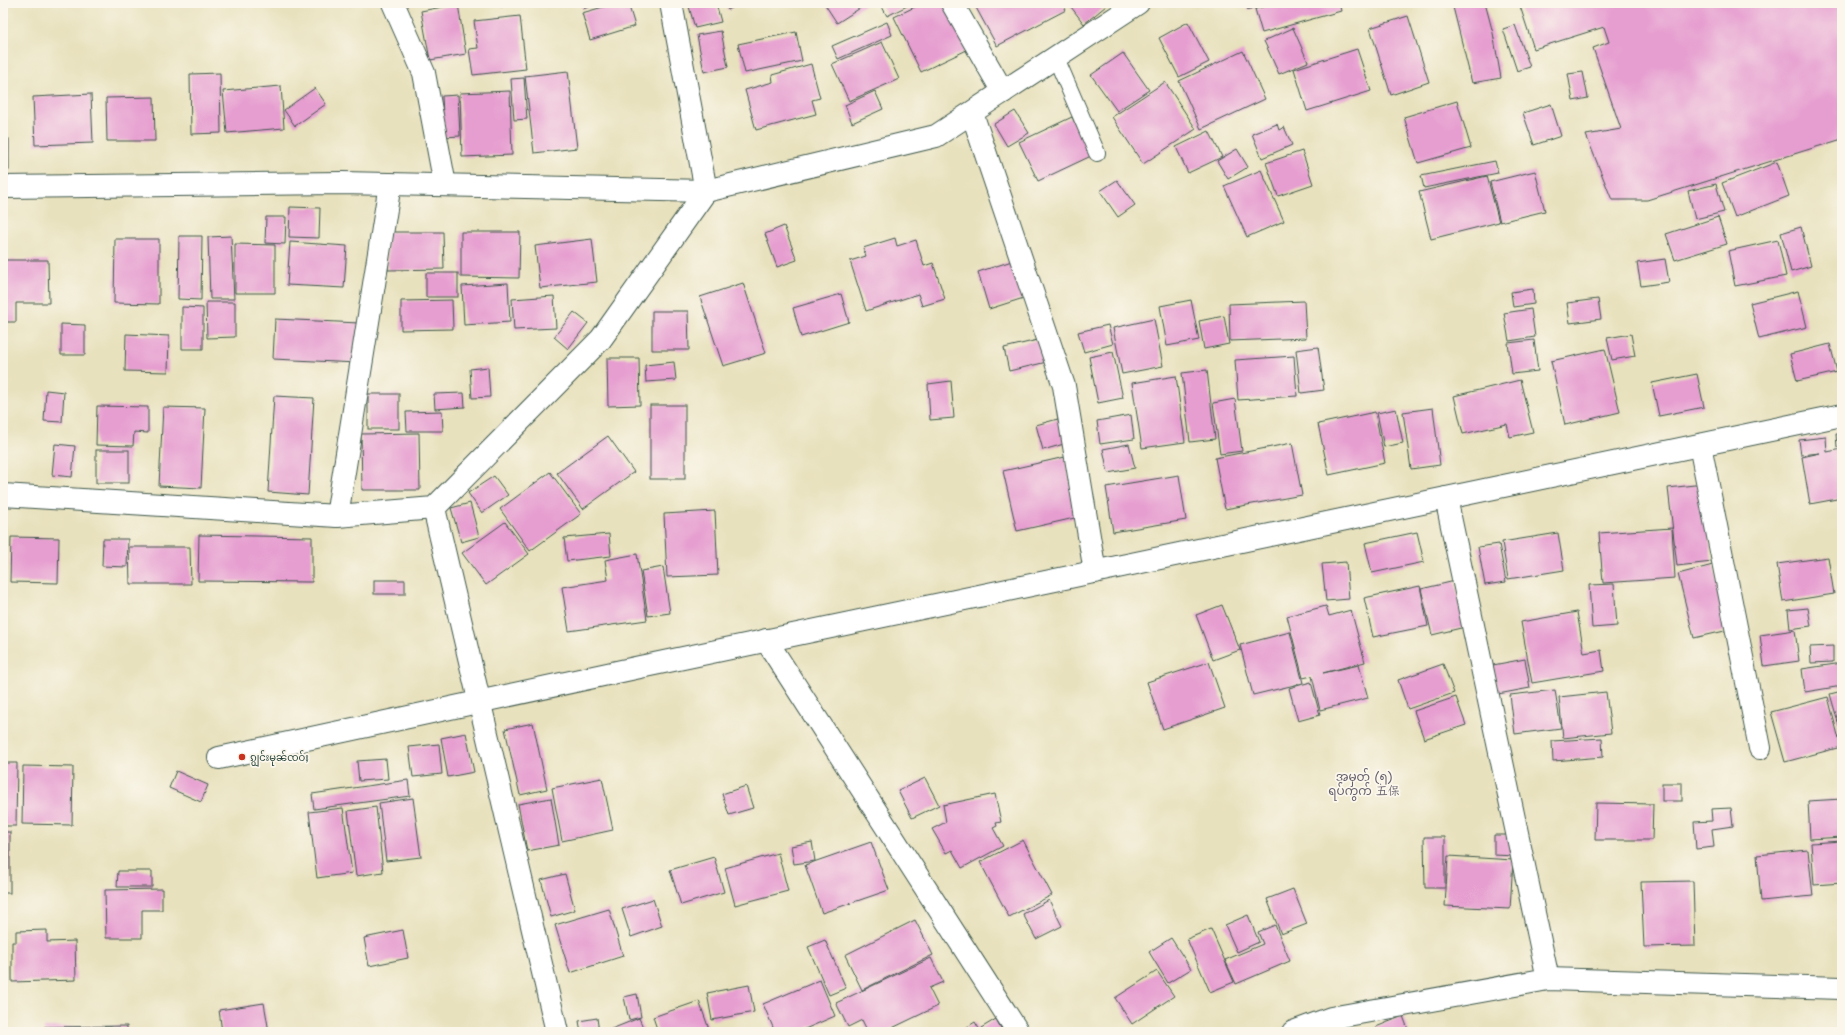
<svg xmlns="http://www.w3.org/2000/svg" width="1845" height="1035" font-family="'Shantell Sans','LXGW WenKai TC','Noto Sans Myanmar',sans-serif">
<rect width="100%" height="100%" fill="#fbf7ec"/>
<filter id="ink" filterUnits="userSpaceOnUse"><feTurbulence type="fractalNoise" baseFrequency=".025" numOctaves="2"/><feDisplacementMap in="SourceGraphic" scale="8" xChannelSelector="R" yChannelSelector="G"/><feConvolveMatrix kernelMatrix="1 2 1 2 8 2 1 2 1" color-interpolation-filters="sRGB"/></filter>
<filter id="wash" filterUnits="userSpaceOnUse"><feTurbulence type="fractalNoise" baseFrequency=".012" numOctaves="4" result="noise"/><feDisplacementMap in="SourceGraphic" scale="16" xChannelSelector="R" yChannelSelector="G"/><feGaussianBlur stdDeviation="0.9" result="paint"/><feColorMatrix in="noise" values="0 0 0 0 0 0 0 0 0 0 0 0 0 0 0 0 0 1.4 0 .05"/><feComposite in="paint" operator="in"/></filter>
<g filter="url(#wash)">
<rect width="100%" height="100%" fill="#e8e1bd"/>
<g id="blocks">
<g fill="#e69ed0">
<polygon points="499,3 512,3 501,7"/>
<polygon points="581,3 599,3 583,9"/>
<polygon points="617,3 628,3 635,26 590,40 582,13"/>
<polygon points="688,3 716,3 721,22 695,28"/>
<polygon points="724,3 741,3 728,10"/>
<polygon points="824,3 868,3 837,23"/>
<polygon points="880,3 913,3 887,16"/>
<polygon points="923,3 949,3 971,48 921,72 894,17"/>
<polygon points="976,3 1062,3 1066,10 997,46 974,4"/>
<polygon points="1068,3 1104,3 1106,6 1084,24"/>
<polygon points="1245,3 1264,3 1248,10"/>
<polygon points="1278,3 1339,3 1341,11 1262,33 1255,9"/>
<polygon points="1452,3 1485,3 1493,33 1501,78 1472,83"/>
<polygon points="1519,3 1842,3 1842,139 1647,200 1612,200 1586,135 1621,129 1593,48 1609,42 1604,27 1534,49"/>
<polygon points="458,4 466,54 430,60 421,11"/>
<polygon points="520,16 526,69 473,75 469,49 478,48 474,21"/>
<polygon points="1408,16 1429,82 1391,95 1370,28"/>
<polygon points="887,22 892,35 838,59 832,46"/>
<polygon points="1188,22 1209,62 1179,77 1159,38"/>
<polygon points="1515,25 1530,67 1517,71 1503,29"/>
<polygon points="1293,28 1308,62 1279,74 1264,41"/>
<polygon points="721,31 728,67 704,72 697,35"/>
<polygon points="796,32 802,61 745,73 738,44"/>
<polygon points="882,42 899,79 849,101 832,64"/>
<polygon points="1357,49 1371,91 1307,111 1294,69"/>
<polygon points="1243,51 1265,99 1201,129 1179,81"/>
<polygon points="1123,53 1149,90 1117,111 1091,75"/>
<polygon points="811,64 820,98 812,100 816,114 756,130 745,90 773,82 772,75"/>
<polygon points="568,71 577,148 534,153 525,76"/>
<polygon points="1583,72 1588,98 1573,101 1568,74"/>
<polygon points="220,73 221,133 191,134 190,74"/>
<polygon points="524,78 527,119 514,120 511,79"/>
<polygon points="1165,82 1196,129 1143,164 1112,117"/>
<polygon points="281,86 284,128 227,133 223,91"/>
<polygon points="315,88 326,104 295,126 284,110"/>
<polygon points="510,91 512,155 462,157 460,93"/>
<polygon points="875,91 883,109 852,123 845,105"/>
<polygon points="91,94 93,143 35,145 33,97"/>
<polygon points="458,95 460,136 444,137 442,96"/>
<polygon points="154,97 155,141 107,141 106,98"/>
<polygon points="1457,101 1471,148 1418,163 1404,117"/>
<polygon points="1551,104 1561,136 1534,145 1523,113"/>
<polygon points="1015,111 1029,133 1007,146 994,124"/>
<polygon points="1072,117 1091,156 1038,181 1019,142"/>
<polygon points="1277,124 1279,130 1284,127 1292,145 1262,158 1252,134"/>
<polygon points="1209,131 1222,157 1188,173 1176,147"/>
<rect x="3" y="139" width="6" height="31"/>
<polygon points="1237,149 1248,167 1228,179 1217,161"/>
<polygon points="1302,151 1313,184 1278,196 1266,163"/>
<polygon points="1495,161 1498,173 1424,188 1421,176"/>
<polygon points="1777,162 1789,196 1735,217 1722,183"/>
<polygon points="1261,170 1284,221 1247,237 1224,186"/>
<polygon points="1535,171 1545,211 1500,222 1490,182"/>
<polygon points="1487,176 1499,222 1431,239 1419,192"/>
<polygon points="1117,180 1135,205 1118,217 1100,191"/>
<polygon points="1716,184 1724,212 1695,219 1688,191"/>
<polygon points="290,207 320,208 319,238 289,237"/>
<polygon points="266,217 286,217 285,244 265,243"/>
<polygon points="1718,217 1727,244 1675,260 1666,234"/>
<polygon points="784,226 797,260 777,267 765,234"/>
<polygon points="1801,227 1811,266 1791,272 1781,233"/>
<polygon points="387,232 443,232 444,269 388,270"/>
<polygon points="461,232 520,232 519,278 461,277"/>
<polygon points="179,236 202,236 201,300 178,299"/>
<polygon points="231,236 234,299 210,299 208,237"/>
<polygon points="895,238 897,246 916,240 924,266 933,263 945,299 922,306 918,294 866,311 850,261 866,256 863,248"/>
<polygon points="115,239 159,239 159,304 114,303"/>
<polygon points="592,239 597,282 540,288 535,246"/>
<polygon points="1778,240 1786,276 1735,286 1728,251"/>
<polygon points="290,242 347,246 344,288 287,285"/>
<polygon points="235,244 275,245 275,293 235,293"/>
<polygon points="1018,259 1030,296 989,309 978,272"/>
<polygon points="1665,259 1669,282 1641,286 1637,263"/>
<polygon points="3,260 48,260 49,303 16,303 16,322 3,322"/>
<rect x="426" y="273" width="32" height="24"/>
<polygon points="508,283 510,322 464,325 462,286"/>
<polygon points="743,283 766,353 723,366 700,297"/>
<polygon points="1533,289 1534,304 1513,307 1511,292"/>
<polygon points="1798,291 1807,327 1759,339 1750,303"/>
<polygon points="841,294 849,322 801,337 793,308"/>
<polygon points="554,296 556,328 514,330 512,299"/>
<polygon points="1598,299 1601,319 1570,323 1567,303"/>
<polygon points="452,300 453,329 401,330 401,301"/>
<polygon points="1191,300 1199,340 1167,346 1160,306"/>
<polygon points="1304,301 1306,338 1230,341 1229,304"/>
<polygon points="206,302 235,302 235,337 207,338"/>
<polygon points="182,307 203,308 203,349 182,349"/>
<polygon points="1531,309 1535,337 1509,341 1504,313"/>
<polygon points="652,311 688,311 689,350 652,350"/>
<polygon points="574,312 588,323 568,349 554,337"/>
<polygon points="1224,316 1229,344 1204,349 1199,321"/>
<polygon points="275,319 359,323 357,363 273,359"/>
<polygon points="1154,319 1163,366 1122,374 1113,328"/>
<polygon points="61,324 85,325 85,355 61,355"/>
<polygon points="1108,325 1113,344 1084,352 1078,332"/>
<polygon points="126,334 169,336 168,372 125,371"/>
<polygon points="1631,334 1635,356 1612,360 1607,338"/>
<polygon points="1046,338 1051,361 1009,371 1004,348"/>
<polygon points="1534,340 1538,371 1512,374 1508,343"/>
<polygon points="1830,344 1837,372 1797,381 1790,354"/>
<polygon points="1318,347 1324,390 1301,393 1296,350"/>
<polygon points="1605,349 1620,412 1565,425 1551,361"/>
<polygon points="1113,352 1123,398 1098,403 1089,357"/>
<polygon points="1294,356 1297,396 1238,400 1235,360"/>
<polygon points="607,358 639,358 640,405 608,406"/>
<polygon points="674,362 676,380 646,382 645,365"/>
<polygon points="488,367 490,397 472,398 470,369"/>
<polygon points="1207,370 1215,439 1190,442 1182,373"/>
<polygon points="1697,374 1704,407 1659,416 1652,383"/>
<polygon points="1176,376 1185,442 1142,448 1132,383"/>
<polygon points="1520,380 1533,432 1510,437 1507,424 1463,434 1454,396"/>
<polygon points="951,381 954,418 930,420 928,384"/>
<polygon points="46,390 64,392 62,422 44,421"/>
<polygon points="464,393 465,407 435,409 434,394"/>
<rect x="368" y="394" width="31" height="35"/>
<polygon points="274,396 314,398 308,495 268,492"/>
<polygon points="1235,399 1242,451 1220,454 1213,403"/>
<rect x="650" y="405" width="35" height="74"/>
<polygon points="97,406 148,407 148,433 134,432 133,446 96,445"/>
<polygon points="163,407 205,408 201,488 159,486"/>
<polygon points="1433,408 1440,465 1411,469 1403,412"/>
<polygon points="1396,409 1403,443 1384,447 1377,413"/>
<polygon points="442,411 443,431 407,431 406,412"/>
<polygon points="1375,412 1385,463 1329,475 1318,424"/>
<polygon points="1131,415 1134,439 1100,444 1097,421"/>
<polygon points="1065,417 1071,442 1043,450 1036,425"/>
<polygon points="419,433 420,490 362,490 361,434"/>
<polygon points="1836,434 1842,434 1842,447 1837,447"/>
<polygon points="608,436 634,472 583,509 557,473"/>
<polygon points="1826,437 1827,452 1842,449 1842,498 1810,504 1802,457 1820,453 1801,455 1799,440"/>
<polygon points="1292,443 1302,495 1225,509 1215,458"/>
<polygon points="55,444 75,446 72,477 52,475"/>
<polygon points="1129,444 1135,468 1108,473 1103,449"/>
<rect x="96" y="450" width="33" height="33"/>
<polygon points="1065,457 1079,517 1017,531 1003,471"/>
<polygon points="550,472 581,514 530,551 500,509"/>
<polygon points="1179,475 1186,520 1113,532 1106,487"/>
<polygon points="494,476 508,495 482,513 468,493"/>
<polygon points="1703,484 1712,562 1677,566 1668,488"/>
<polygon points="470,503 479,537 461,542 451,508"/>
<polygon points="715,511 718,575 667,577 664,514"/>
<polygon points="505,522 529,554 486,585 462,553"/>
<polygon points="1672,528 1675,578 1603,583 1599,533"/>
<polygon points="1417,532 1424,562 1372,573 1365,543"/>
<polygon points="1558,533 1564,570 1508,579 1502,542"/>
<polygon points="609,534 611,556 567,561 564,538"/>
<polygon points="199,535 312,537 312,582 198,581"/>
<polygon points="11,537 59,538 58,583 10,582"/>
<polygon points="103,539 128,539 127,567 102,566"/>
<polygon points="1499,544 1506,582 1485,585 1478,547"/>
<polygon points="129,547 190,547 191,584 130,584"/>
<polygon points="637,554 647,620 569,631 562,587 608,580 605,560"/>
<polygon points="1828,557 1834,594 1783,602 1777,564"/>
<polygon points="1346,562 1349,599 1326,601 1322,564"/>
<polygon points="1713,565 1729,630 1694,638 1678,574"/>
<polygon points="663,567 670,613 648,616 641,571"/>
<rect x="374" y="580" width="31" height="14"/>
<polygon points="1455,581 1465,627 1432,635 1421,589"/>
<polygon points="1614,584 1617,626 1592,628 1589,585"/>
<polygon points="1420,586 1428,626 1373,637 1364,598"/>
<polygon points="1222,605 1240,650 1213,660 1196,615"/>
<polygon points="1326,606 1329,616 1351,610 1365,662 1323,673 1359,665 1368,698 1320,710 1312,676 1303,678 1287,616"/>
<polygon points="1808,608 1811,626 1790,629 1788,610"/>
<polygon points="1577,612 1584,653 1601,650 1604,671 1532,683 1521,622"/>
<polygon points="1795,630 1799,661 1764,666 1760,635"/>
<polygon points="1290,632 1303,683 1253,695 1240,645"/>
<polygon points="1833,646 1833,662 1811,663 1810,647"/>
<polygon points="1525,659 1530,688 1498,694 1493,665"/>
<polygon points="1209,662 1225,708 1163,729 1147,682"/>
<polygon points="1842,663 1842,686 1805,692 1802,669"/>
<polygon points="1443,664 1454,693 1408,709 1398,680"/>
<polygon points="1311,682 1320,715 1298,721 1289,688"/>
<polygon points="1555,690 1561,728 1515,734 1510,695"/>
<polygon points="1842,691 1842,736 1830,694"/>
<polygon points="1606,692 1611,733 1563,738 1559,697"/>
<polygon points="1456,697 1466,725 1424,739 1414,711"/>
<polygon points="1828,697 1841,747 1785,762 1771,712"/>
<polygon points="533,723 547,789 520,795 505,729"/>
<polygon points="466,733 474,772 448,777 441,738"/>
<polygon points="1602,738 1603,757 1553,761 1552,741"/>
<polygon points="439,744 442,774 413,777 409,747"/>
<polygon points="386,759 388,779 359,781 357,761"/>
<polygon points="3,763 17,763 16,826 3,826"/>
<polygon points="23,766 73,767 72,825 22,824"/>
<polygon points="176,771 208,785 201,802 169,788"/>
<polygon points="602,778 613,830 562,841 552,788"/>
<polygon points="925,778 939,805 912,818 898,791"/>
<polygon points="408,780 410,796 314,809 312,794"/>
<rect x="1662" y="783" width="20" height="18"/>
<polygon points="746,786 753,808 729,815 722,794"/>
<polygon points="995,794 1001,822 996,823 997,826 993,828 1003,846 962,868 952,850 946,853 932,829 946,822 943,805"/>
<polygon points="413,798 421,857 386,861 379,803"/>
<polygon points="551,798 559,845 527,851 518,804"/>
<polygon points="1842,799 1842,837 1810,839 1808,801"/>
<polygon points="1596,803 1653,804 1652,840 1595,840"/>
<polygon points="376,807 383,872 356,876 348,811"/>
<polygon points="343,808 352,873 317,878 309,812"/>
<polygon points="1731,808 1733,826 1712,829 1714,847 1696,849 1694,822 1712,821 1711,809"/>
<rect x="3" y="832" width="7" height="61"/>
<polygon points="1494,835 1516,835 1515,856 1494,855"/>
<polygon points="1424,837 1445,837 1445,888 1425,888"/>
<polygon points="1023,840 1052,895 1009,917 980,862"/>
<polygon points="1842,841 1842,883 1814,885 1811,843"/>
<polygon points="812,842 815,861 794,864 791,846"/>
<polygon points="871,842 889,890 822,913 805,865"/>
<polygon points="1808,850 1813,896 1761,901 1757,855"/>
<polygon points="778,853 788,891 735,905 725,868"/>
<polygon points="1448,856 1513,860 1510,909 1445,906"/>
<polygon points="714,857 724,892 681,905 670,870"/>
<polygon points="118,871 152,871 152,887 117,887"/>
<polygon points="565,874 575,910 551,917 541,880"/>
<polygon points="1693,881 1695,946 1644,947 1641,882"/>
<polygon points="162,889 162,910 142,910 142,938 106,938 105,890"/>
<polygon points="1293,889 1307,924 1281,934 1267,899"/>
<polygon points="653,899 662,926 631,937 622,909"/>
<polygon points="1049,900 1062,926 1036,939 1023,914"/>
<polygon points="609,909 623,956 570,973 555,925"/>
<polygon points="1248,915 1259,942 1237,952 1225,925"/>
<polygon points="915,920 933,955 862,990 845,955"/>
<polygon points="1275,925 1290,961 1236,984 1225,960 1263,944 1258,932"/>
<polygon points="1211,929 1234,982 1210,992 1187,939"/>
<polygon points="47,930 47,942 75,941 76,980 12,982 12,942 16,942 16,931"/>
<polygon points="403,930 408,958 369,966 364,938"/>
<polygon points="1171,938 1191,969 1168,983 1149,952"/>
<polygon points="825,940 846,988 829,995 808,947"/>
<polygon points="931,958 943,982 929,988 938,1006 884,1032 868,1032 862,1020 848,1027 836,1003"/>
<polygon points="1157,971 1174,996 1132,1024 1115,998"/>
<polygon points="820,980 835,1016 798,1032 775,1032 763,1004"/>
<polygon points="749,985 754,1012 712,1020 707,993"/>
<polygon points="637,994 641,1017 629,1020 624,997"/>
<polygon points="699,1001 710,1032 658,1032 653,1017"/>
<polygon points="264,1003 269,1032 222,1032 219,1010"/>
<polygon points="1403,1016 1409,1032 1378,1032 1376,1027"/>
<polygon points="597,1018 599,1032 581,1032 579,1021"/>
<polygon points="639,1018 645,1032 604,1032"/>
<polygon points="996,1019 1003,1032 983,1032 981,1028"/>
<polygon points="975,1022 981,1032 959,1032"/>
<polygon points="127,1026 127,1032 44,1032 44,1027"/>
</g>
</g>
</g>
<g filter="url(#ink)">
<use href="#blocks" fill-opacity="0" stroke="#3d5649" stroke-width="1"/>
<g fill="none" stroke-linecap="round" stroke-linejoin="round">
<g stroke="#3d5649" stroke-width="18">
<polyline id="lane" points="1056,58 1097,153"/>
</g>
<g stroke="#3d5649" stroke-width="24">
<g id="street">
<polyline points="393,3 424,73 445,185"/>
<polyline points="952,3 1003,92"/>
<polyline points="972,113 1064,386 1095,572"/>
<polyline points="3,187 342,183 706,191 936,136 1138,3"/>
<polyline points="1700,445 1760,748"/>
<polyline points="3,495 337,516 434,508 601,339 706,191 671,3"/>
<polyline points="1446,498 1548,979"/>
<polyline points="434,508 557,1032"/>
<polyline points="337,516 390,184"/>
<polyline points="766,640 1018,1032"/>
<polyline points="1293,1032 1331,1018 1548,979 1842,988"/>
</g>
</g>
<g stroke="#3d5649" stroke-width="24">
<polyline id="secondary" points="219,758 640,667 1842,415"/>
</g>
<use href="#lane" stroke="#fff" stroke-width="16"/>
<use href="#street" stroke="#fff" stroke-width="22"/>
<use href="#secondary" stroke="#fff" stroke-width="22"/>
</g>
</g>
<circle fill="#c8321e" stroke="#fbf7ec" stroke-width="1.5" cx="242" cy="757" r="4"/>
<g text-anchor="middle" stroke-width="3.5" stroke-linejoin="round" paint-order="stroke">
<g font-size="10" fill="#1f3d34" stroke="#fbf7ec" text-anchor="start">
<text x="250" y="761">ၵျွင်းမုၼ်ၸဝ်ႈ</text>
</g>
<g font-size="12" fill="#655f6b" stroke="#fbf7ec">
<text x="1364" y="781">အမှတ် (၅)<tspan x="1364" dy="14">ရပ်ကွက် 五保</tspan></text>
</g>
</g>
<rect width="1845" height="1035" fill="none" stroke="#fbf7ec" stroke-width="16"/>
</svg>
